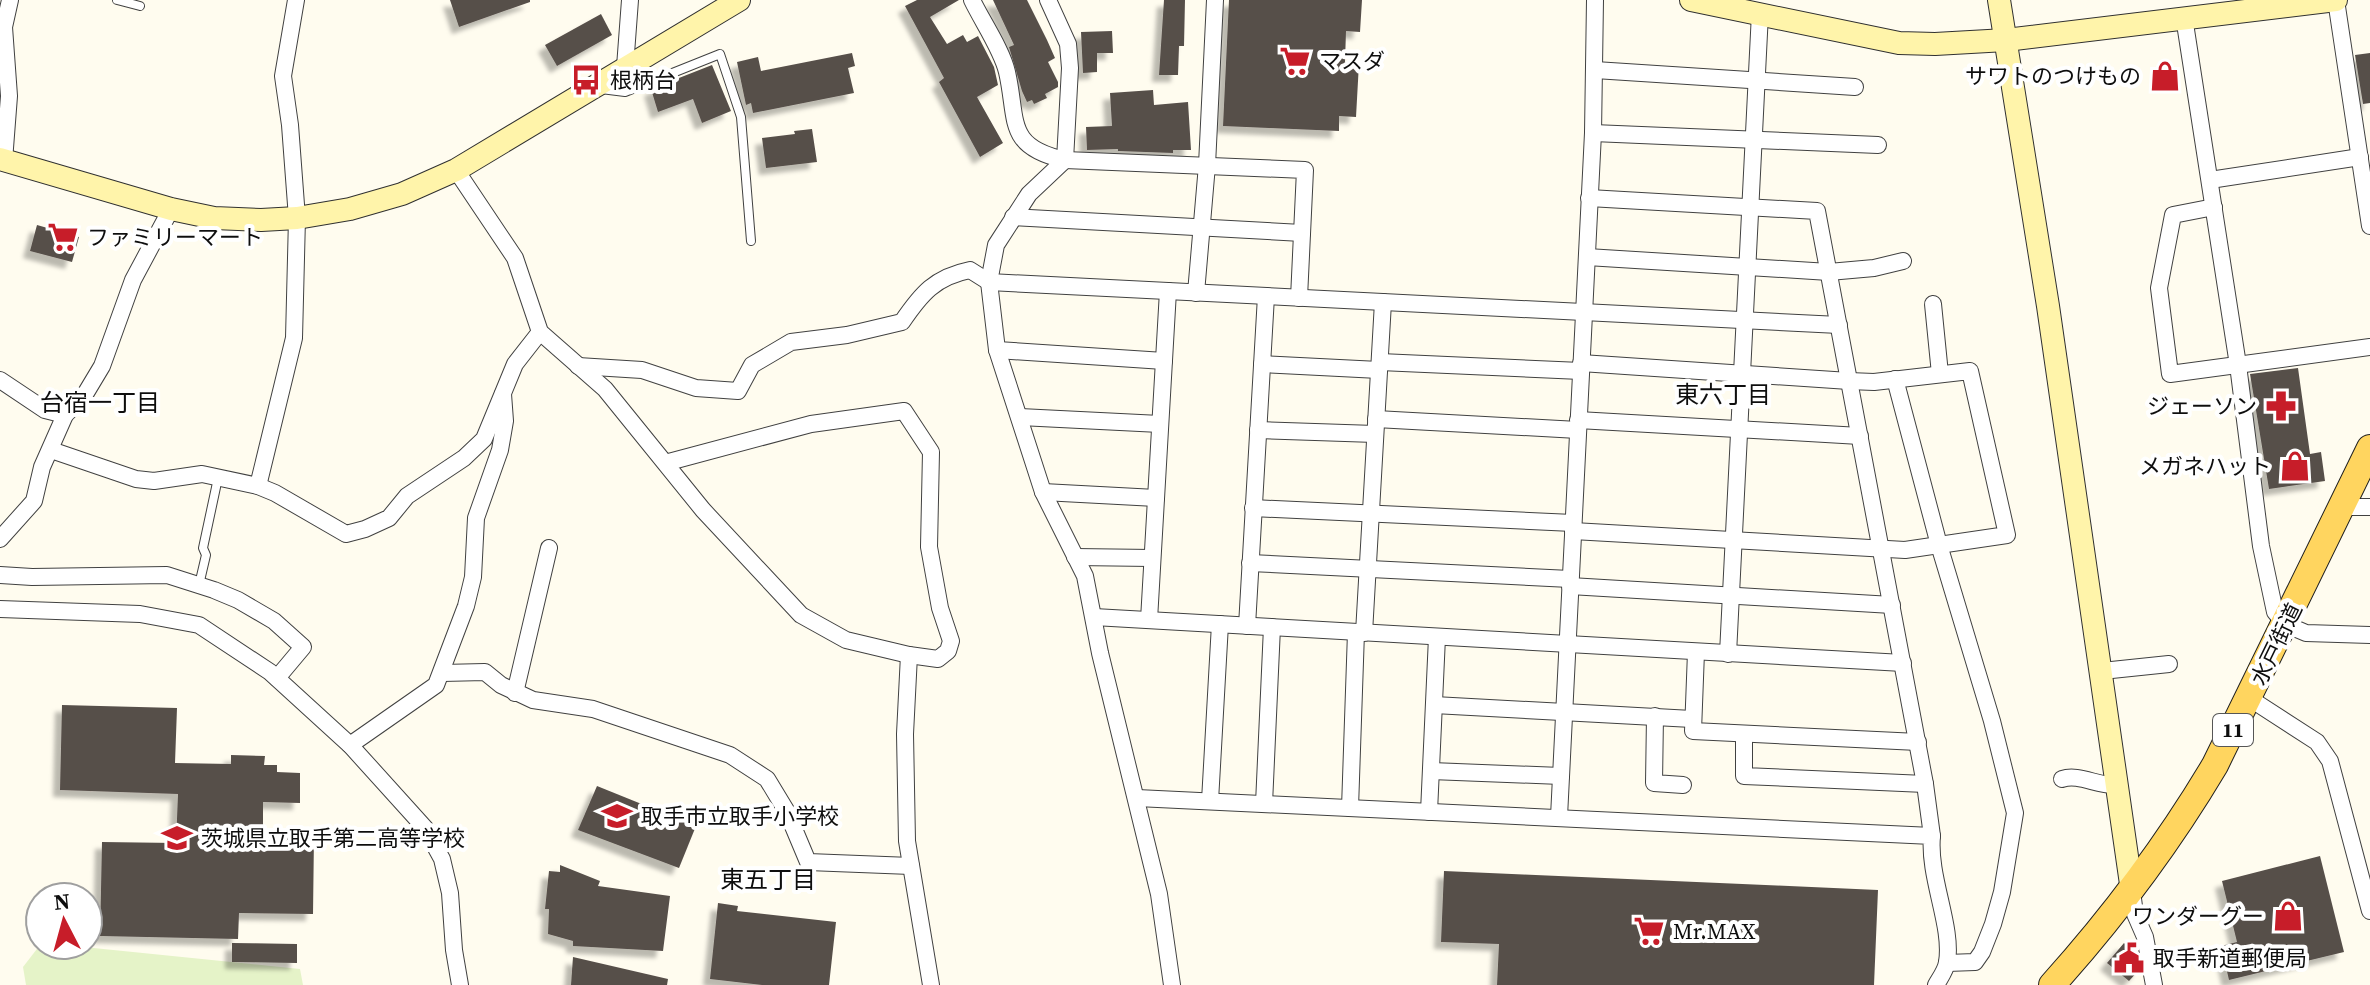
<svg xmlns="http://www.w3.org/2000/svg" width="2370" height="985" font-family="'Source Serif 4','Noto Sans JP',serif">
<defs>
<filter id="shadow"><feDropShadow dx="-7" dy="7" stdDeviation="2" flood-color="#0004"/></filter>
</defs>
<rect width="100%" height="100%" fill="#fffcef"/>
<polygon fill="#e5f3c8" points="40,945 64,945 300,969 303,985 26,985 23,967"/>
<g fill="#574f4a" filter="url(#shadow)">
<polygon points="450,0 530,0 530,2 459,27"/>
<polygon points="917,0 959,0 930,17 947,44 963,35 967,42 978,36 994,67 998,85 977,97 1003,143 980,157 939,82 944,78 905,6"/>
<polygon points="993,0 1027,0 1047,40 1055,58 1048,62 1058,82 1058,87 1045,94 1047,98 1034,104 1032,100 1027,102 1022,91 1009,47 1014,45"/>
<polygon points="1164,0 1185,0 1184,46 1179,46 1178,75 1159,75"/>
<polygon points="1229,0 1362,0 1360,32 1346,31 1345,62 1359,63 1356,117 1339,116 1339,131 1223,126"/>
<polygon points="601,14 612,35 557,66 545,45"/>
<polygon points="1112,31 1113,53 1097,53 1097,72 1083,73 1081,32"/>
<polygon points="852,53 855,66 848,68 854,93 753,113 751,103 746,105 737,62 758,57 761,71"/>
<polygon points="2370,53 2370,103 2363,104 2355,55"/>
<polygon points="712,65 731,111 702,123 693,99 658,112 651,89"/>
<polygon points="1153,90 1154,105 1188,102 1191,150 1173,150 1173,153 1118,151 1118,149 1087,150 1086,127 1112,126 1110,93"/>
<polygon points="812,129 817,162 766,168 762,138 795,134 794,131"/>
<polygon points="37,225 79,237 72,262 30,251"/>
<polygon points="2298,368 2310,454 2321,452 2325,481 2269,489 2250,374"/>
<polygon points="62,705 177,708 175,763 231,764 231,755 265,756 264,765 277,765 277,772 300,773 300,803 263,802 263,836 314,835 313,914 239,913 238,939 100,936 102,842 176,843 178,794 60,790"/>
<polygon points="597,786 696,826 679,868 578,830"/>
<polygon points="2320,856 2344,952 2229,980 2221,946 2237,942 2222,881"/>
<polygon points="560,865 600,881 598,886 670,896 663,951 573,946 573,941 548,934 549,909 545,909 549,871 560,872"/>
<polygon points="1444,871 1878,890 1874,985 1497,985 1499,944 1441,942"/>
<polygon points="718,903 738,906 737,911 836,922 829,985 762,985 710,979"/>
<polygon points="232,943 297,944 297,963 232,962"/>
<polygon points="2124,943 2137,954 2135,957 2140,969 2129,981 2107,963"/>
<polygon points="573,957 668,979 667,985 571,985"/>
</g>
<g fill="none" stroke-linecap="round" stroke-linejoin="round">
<g stroke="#414141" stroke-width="10">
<g id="lane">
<polyline points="117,0 140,6"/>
<polyline points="601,89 625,92 720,54 741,117 751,241"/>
<polyline points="199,585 206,555 203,548 218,478"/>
</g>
</g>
<g stroke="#414141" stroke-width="18">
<g id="street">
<path d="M972 0C982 21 1002 50 1007 72 1018 120 1005 147 1065 160L1305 170 1299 298"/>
<polyline points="1048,0 1068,44 1070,68 1065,160 1029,194 996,245 989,282 997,350 1043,492 1085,576 1100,653 1159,894 1172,985"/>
<polyline points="2336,0 2370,226"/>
<polyline points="2184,17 2238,365 2261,546 2275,612 2285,624 2306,633 2370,635"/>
<polyline points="625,67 630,0"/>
<polyline points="1595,70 1855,87"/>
<polyline points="1593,133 1878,145"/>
<polyline points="4,161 9,96 4,27 10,0"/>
<polyline points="456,170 515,258 540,332 605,389 703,510 801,615 846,640 909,655 938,659 948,651 951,641 940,608 929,547 931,452 904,411 811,424 665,463"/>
<polyline points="2210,180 2360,157"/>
<polyline points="1589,198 1817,211 1925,784 1932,836"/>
<polyline points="2214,207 2173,215 2159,288 2170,374 2370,347"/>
<polyline points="1013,217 1302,233"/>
<polyline points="1587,257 1829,272 1874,268 1903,261"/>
<polyline points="1196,293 1207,165 1215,0"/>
<polyline points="1933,304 1940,374"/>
<polyline points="997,350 1164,361"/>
<polyline points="1380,362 1581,371"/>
<polyline points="1262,364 1379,370"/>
<path d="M578 366 642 370 696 388 738 391 752 365 791 342 847 335 902 322C921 294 935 277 970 270L989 282 1839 325"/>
<polyline points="1895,379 1939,545 1992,721 2015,813 2002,892 1993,924 1982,952 1975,962 1947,963"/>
<polyline points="0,380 45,410 65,415"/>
<polyline points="1020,417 1160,424"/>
<polyline points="1376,419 1578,430"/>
<polyline points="1578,420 1860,436"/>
<polyline points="1258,430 1375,434"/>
<polyline points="51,450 136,479 154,481 202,474 258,486 275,493 346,534 365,529 389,518 407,496 464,458 484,439 515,364 540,332"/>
<polyline points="258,486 294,338 297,218 290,125 283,76 296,0"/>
<polyline points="1043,492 1156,498"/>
<polyline points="2341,507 2370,507"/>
<polyline points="1253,508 1573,523"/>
<polyline points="1573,531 1905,550 2007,535 1970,371 1874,382 1849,381 1581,363"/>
<polyline points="0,539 34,501 42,467 65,415 84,396 102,366 133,280 171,209"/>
<polyline points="1075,557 1152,558"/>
<polyline points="1250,563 1570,579"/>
<polyline points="0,575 32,577 167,575 214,590 238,600 274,621 303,647 277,678"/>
<polyline points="1570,586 1892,605"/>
<polyline points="0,609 140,614 199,625 270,672 350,745 425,828 442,859 450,893 454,950 460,985"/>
<polyline points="1094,617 1903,663"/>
<polyline points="1149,620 1168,291"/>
<polyline points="1247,626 1266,296"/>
<polyline points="1364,633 1383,302"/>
<polyline points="1696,652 1693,731 1918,742"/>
<polyline points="1728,654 1760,13"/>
<polyline points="909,655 905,734 907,841 931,985"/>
<polyline points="2102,671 2169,664"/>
<polyline points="442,673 485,672 501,685 533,700 593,709 730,755 767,779 787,812 808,862 911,866"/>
<polyline points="515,693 549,548"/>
<polyline points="2249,698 2317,742 2330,761 2370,911"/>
<polyline points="1434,705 1692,719"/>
<polyline points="1655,716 1654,783 1683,785"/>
<polyline points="1744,734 1744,776 1925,784"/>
<polyline points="350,745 436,685 466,606 473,577 476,518 500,450 505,421 503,394"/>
<polyline points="1431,771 1561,776"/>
<path d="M2062 779C2079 773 2099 787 2117 785"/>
<path d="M1137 798 1932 836C1928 877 1953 926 1947 962 1946 970 1940 978 1936 985"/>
<polyline points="1210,801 1220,624"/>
<polyline points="1264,804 1272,627"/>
<polyline points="1350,808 1356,632"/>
<polyline points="1429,812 1437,637"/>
<polyline points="1559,817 1593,133 1595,0"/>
<polyline points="2132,891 2135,914 2145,937 2154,985"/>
</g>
</g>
<g stroke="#303030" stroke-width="24">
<g id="secondary">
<polyline points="1691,0 1899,43 1935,44 2006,40 2336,0"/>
<polyline points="1999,0 2048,306 2132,891"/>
<polyline points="0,159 171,209 214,218 261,220 297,218 350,209 402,194 456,170 739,0"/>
</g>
</g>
<g stroke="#1f1f1f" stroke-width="28">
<path id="primary" d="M2052 985C2114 916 2168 844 2215 765L2370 448"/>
</g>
<use href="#lane" stroke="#fff" stroke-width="8"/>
<use href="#street" stroke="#fff" stroke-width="16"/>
<use href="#secondary" stroke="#fff4aa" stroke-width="22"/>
<use href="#primary" stroke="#ffd55f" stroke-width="26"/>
</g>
<defs>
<g id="supermarket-bare" transform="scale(2.4)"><path d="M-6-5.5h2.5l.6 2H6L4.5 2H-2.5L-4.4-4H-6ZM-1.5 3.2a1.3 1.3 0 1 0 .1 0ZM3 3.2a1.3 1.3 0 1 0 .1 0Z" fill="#c71d29" stroke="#fff" stroke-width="2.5" paint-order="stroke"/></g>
<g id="shop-bare" transform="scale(2.4)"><path d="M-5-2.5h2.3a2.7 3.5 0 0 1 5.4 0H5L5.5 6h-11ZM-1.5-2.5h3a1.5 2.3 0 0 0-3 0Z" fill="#c71d29" stroke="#fff" stroke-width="2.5" paint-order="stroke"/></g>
<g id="bus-bare" transform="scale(2.4)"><path d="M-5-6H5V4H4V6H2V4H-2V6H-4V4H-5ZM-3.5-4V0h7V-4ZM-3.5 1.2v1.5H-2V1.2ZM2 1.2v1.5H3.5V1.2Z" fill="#c71d29" stroke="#fff" stroke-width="2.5" paint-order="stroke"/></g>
<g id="pharmacy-bare" transform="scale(2.4)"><path d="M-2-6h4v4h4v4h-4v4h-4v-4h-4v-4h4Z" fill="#c71d29" stroke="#fff" stroke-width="2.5" paint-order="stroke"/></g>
<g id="school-bare" transform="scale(2.4)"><path d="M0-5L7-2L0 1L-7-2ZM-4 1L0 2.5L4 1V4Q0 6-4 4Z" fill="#c71d29" stroke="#fff" stroke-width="2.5" paint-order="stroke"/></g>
<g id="civic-bare" transform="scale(2.4)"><path d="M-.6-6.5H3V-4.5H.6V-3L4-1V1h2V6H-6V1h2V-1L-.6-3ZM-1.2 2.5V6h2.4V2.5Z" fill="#c71d29" stroke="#fff" stroke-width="2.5" paint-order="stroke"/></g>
</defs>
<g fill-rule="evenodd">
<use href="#supermarket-bare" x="1295" y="61"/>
<use href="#shop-bare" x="2165" y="76"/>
<use href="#bus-bare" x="586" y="80"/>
<use href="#supermarket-bare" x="63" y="237"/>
<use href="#pharmacy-bare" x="2281" y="406"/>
<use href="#shop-bare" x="2295" y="466"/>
<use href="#school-bare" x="617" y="816"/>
<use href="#school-bare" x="177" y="838"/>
<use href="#shop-bare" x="2288" y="916"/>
<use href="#supermarket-bare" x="1649" y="931"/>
<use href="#civic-bare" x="2129" y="958"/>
</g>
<g text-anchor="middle" stroke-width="8" stroke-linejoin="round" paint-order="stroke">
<rect fill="#fff" stroke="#565656" stroke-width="2" x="2213" y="714" width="40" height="32" rx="6"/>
<g font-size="20" font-weight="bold" fill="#0e0e0e">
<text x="2233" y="737">11</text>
</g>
<g font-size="22" fill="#0e0e0e" stroke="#fff" text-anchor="start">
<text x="1319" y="69">マスダ</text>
<text x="2141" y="84" text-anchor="end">サワトのつけもの</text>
<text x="610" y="88">根柄台</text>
<text x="87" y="245">ファミリーマート</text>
<text x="2257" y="414" text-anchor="end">ジェーソン</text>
<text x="2271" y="474" text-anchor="end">メガネハット</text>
<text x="641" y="824">取手市立取手小学校</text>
<text x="201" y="846">茨城県立取手第二高等学校</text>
<text x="2264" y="924" text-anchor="end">ワンダーグー</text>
<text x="1673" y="939">Mr.MAX</text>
<text x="2153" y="966">取手新道郵便局</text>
</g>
<g font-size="22" fill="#0e0e0e" stroke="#fff">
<text transform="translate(2276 644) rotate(-64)" y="8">水戸街道</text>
</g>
<g font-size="24" fill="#0e0e0e" stroke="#fff">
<text x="1723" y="403">東六丁目</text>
<text x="100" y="411">台宿一丁目</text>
<text x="768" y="888">東五丁目</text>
</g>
</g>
<g transform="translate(64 921) rotate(354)"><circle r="38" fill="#ffffff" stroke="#9f9f9f" stroke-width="2"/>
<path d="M0-6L14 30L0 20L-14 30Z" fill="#c71d29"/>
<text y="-12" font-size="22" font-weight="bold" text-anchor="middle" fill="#0e0e0e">N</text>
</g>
</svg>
